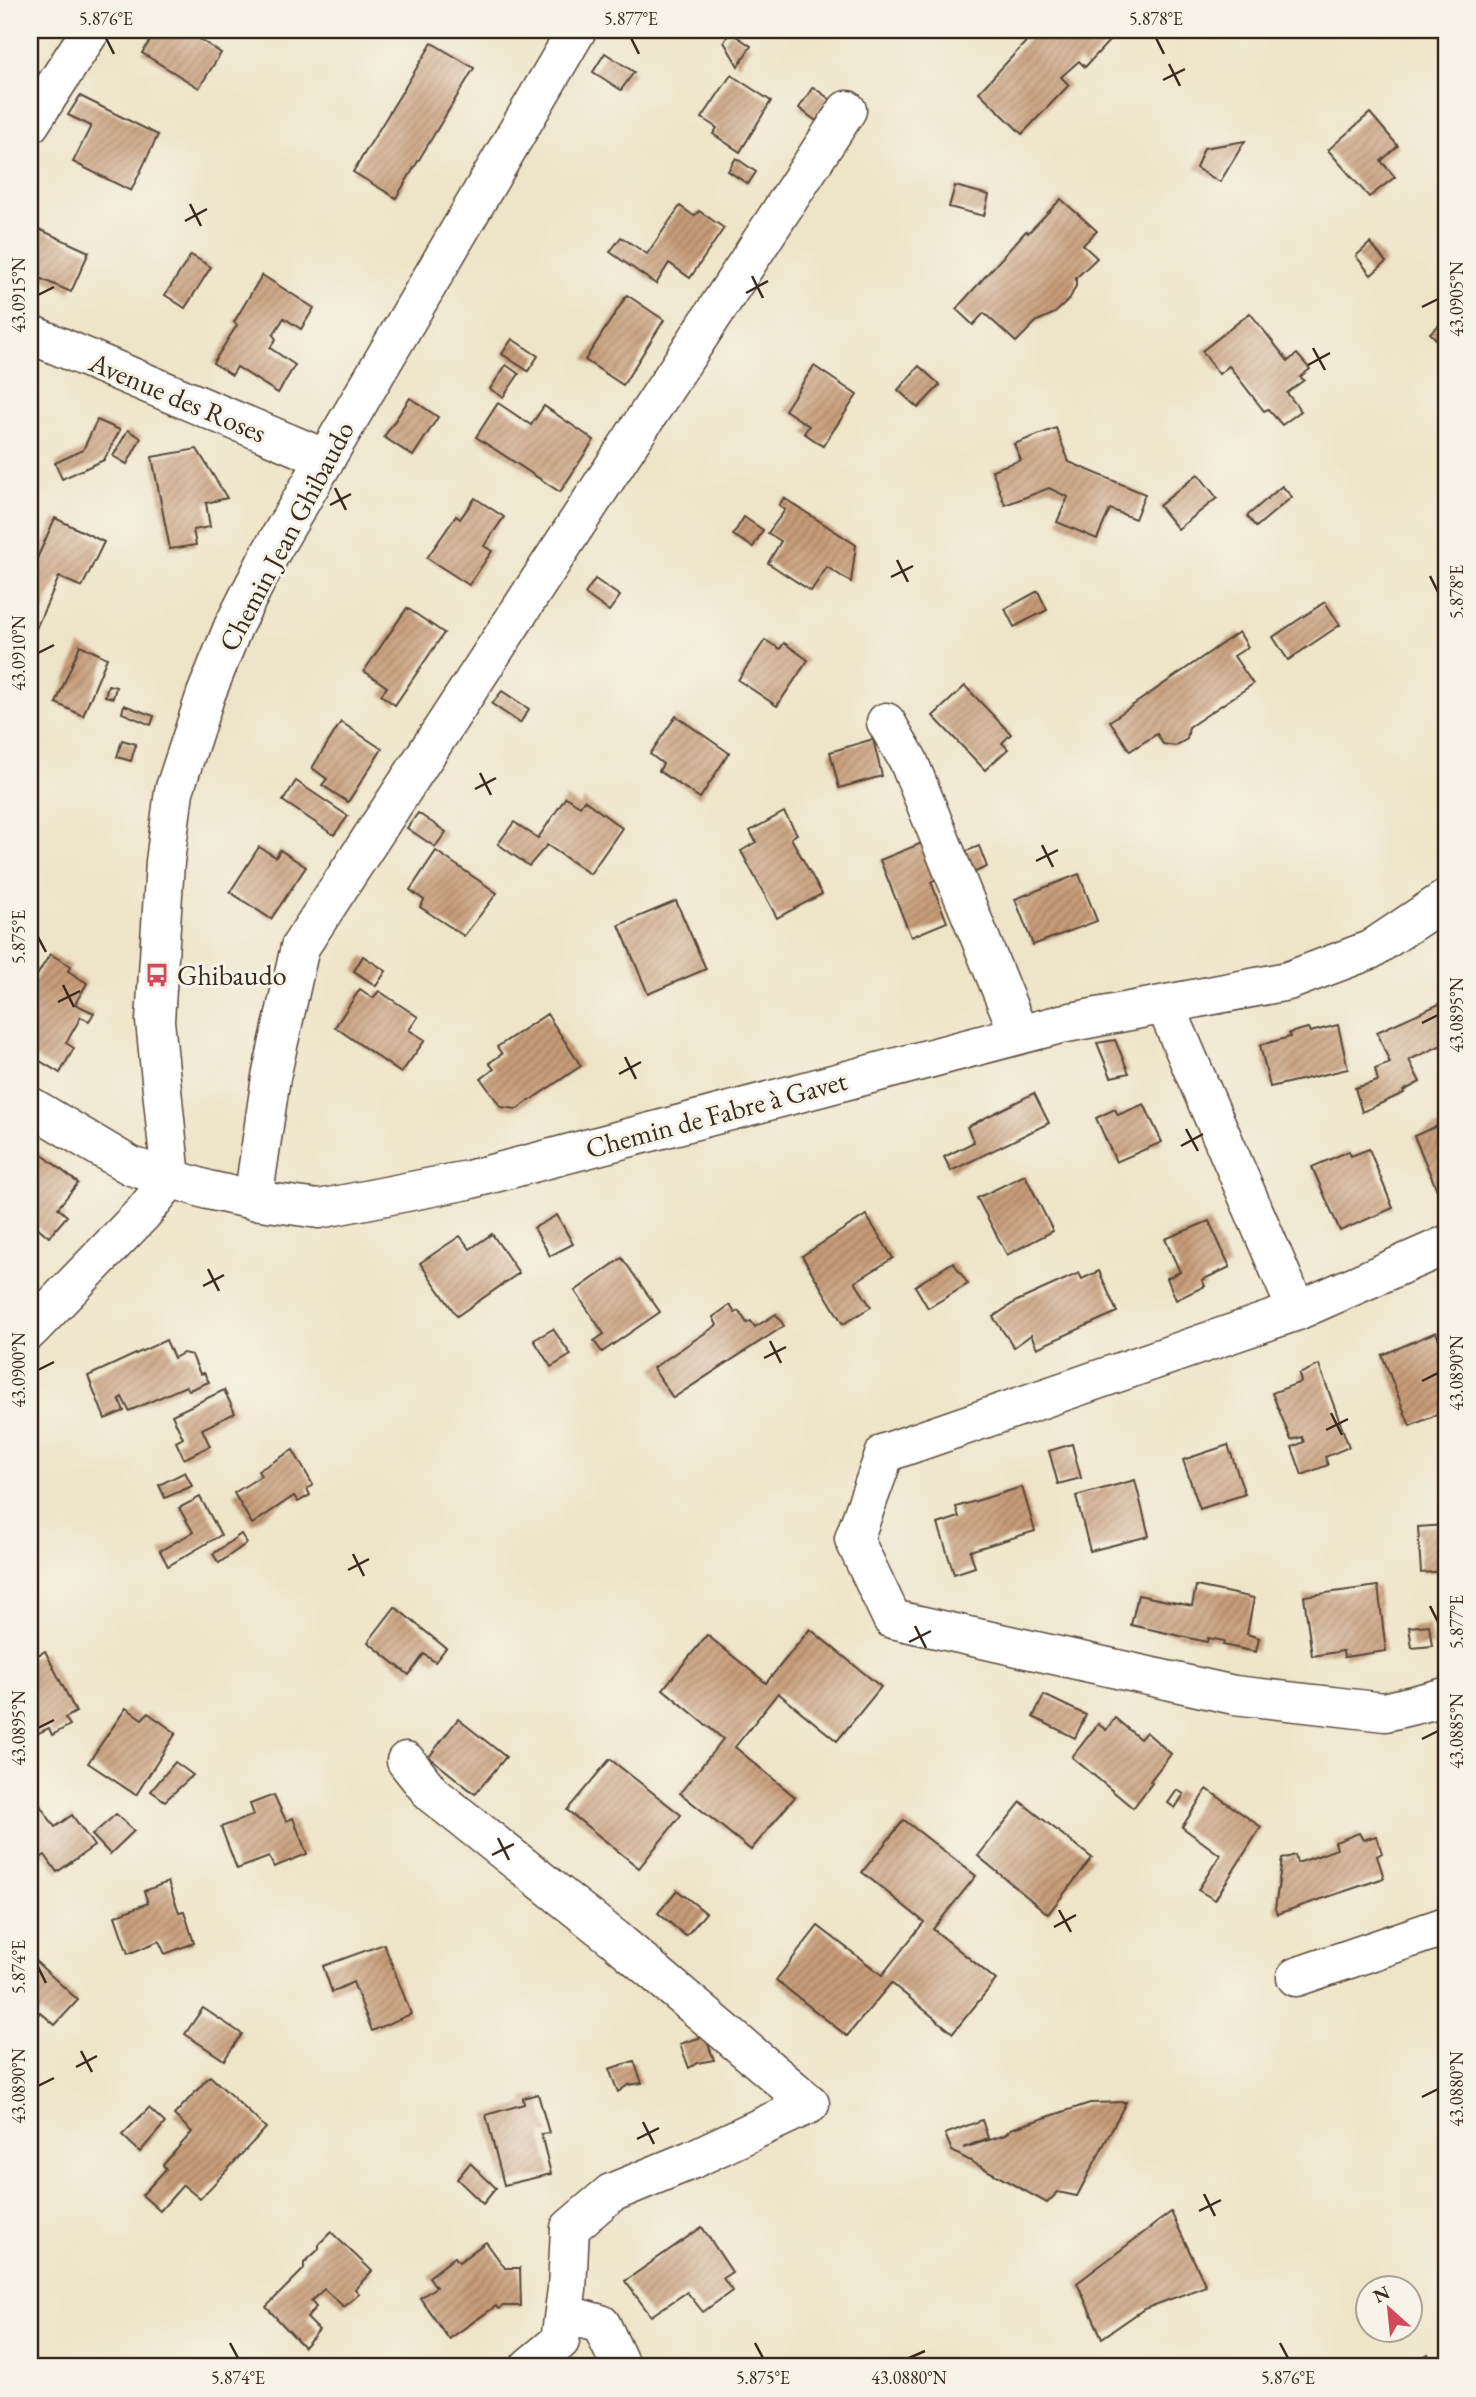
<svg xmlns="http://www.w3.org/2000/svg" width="1476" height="2397" font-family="'EB Garamond',serif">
<defs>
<pattern id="building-hatch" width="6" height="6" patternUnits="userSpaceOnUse" patternTransform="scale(1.75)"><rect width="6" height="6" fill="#c69b78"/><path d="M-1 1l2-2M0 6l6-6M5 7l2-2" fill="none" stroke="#a27f62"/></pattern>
</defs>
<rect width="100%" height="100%" fill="#f7f3e8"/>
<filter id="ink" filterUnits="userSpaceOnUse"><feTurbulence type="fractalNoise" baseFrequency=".0143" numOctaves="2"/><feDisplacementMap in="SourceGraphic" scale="14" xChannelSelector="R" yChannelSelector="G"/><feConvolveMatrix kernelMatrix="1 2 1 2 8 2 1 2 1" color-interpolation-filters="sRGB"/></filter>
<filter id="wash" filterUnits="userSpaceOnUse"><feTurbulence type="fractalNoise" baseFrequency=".00686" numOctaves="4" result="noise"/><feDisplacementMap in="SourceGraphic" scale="28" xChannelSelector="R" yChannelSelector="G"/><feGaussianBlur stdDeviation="1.57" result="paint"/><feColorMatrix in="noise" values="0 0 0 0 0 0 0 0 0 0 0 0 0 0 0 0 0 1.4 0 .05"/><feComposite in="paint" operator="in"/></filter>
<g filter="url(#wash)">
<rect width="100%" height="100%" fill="#eee4c8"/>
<g id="blocks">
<g fill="url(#building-hatch)">
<polygon points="157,30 208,30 201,40 221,53 199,88 142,53"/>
<polygon points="1037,30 1112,30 1108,35 1111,39 1085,67 1079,61 1061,77 1069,85 1022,134 979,92"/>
<polygon points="730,32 751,46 738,66 724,42"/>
<polygon points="432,43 474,68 396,198 353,172"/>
<polygon points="605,53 634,72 621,90 593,72"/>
<polygon points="731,75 771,101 740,152 713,134 717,128 702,118"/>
<polygon points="813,87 831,100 816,121 799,108"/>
<polygon points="80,96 158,135 131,191 73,162 91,126 68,115"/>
<polygon points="1370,113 1398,146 1381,161 1395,177 1369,197 1328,150"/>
<polygon points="1245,141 1220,182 1196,168 1204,148"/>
<polygon points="736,158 756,172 748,184 728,171"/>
<polygon points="955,186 989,195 984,216 949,207"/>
<polygon points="1061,199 1097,231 1083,245 1097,258 1076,278 1076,286 1069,300 1055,313 1037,321 1016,342 984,313 973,325 956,309 1026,231 1028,233"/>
<polygon points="680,206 694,216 699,211 724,228 690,278 669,263 656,284 610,252 621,237 647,254"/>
<polygon points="30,225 89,252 71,292 30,274"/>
<polygon points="1370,243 1386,262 1371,275 1356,256"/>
<polygon points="191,255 211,267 185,308 165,295"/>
<polygon points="262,275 314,308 301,329 284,318 273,335 276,339 270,348 295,365 278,393 237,367 232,375 213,363 237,325 234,322"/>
<polygon points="627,295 664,320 623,385 585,360"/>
<polygon points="1250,313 1288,361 1297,354 1310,369 1300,377 1304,380 1287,393 1301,411 1282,425 1268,409 1264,411 1229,366 1219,374 1202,351"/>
<polygon points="1446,319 1446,349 1430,333"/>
<polygon points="512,339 538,356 528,371 502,354"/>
<polygon points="506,365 519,374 503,397 490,389"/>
<polygon points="814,366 857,395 823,446 804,433 809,426 785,410"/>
<polygon points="919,366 940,385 918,408 898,390"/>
<polygon points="410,398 438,417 413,456 384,437"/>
<polygon points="498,403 531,425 544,406 594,440 560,492 476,437"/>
<polygon points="97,420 120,430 104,460 62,479 55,463 83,450"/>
<polygon points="1056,428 1069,462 1145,494 1135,519 1110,509 1097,539 1057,522 1068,497 1049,488 1005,505 992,470 1021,460 1014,444"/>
<polygon points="128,430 141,438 127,464 113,456"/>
<polygon points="197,449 227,498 206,503 210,527 193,530 196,545 170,549 152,457"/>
<polygon points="1198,474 1217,498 1178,529 1159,506"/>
<polygon points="1282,486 1292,497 1256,527 1247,516"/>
<polygon points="475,498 504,517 484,546 492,551 469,585 427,558 456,516 460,519"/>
<polygon points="784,498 856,545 851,582 827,567 811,591 768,563 781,541 768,533 785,510 779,505"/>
<polygon points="744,517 763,530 753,547 733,535"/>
<polygon points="55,518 104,542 82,587 59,577 34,633 30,631 30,574"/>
<polygon points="595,579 620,596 609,611 585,594"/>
<polygon points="1038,591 1047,610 1014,627 1005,609"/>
<polygon points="1325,602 1340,625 1288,660 1273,637"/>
<polygon points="407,608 444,633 395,705 381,695 387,687 364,671"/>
<polygon points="1239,632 1248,647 1234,656 1253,684 1189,727 1187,739 1175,746 1163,744 1157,734 1130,751 1110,721"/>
<polygon points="765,640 780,649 784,643 808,660 777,706 738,680"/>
<polygon points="80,645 107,658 83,716 56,703"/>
<polygon points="108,685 116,687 113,698 105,696"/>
<polygon points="965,686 1011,734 1002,743 1008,749 985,770 933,716"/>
<polygon points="502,691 529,709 520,723 492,704"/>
<polygon points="124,705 154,716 151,725 122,713"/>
<polygon points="676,716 729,753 700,798 659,771 663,764 650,754"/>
<polygon points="341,722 382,749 348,802 322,785 327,779 312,768"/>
<polygon points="873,739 882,776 839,788 830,752"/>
<polygon points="122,740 136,744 131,761 117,757"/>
<polygon points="296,781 348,816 334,835 283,801"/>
<polygon points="566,797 580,806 584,800 622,828 590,874 547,845 529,866 498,844 514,822 538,838"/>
<polygon points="784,812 797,834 791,838 822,894 777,918 741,851 756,842 750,831"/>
<polygon points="418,813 446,832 435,847 407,828"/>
<polygon points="922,843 936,879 931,882 947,922 911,937 880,860"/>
<polygon points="979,846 987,867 973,873 964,852"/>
<polygon points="259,847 276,857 280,850 306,867 271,919 230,892"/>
<polygon points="436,851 497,893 464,936 420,907 424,900 410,890"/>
<polygon points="1079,874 1097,921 1033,945 1015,899"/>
<polygon points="676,901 706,969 648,994 619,925"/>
<polygon points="50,954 71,966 68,971 87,983 75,1004 94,1013 89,1021 81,1017 66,1043 74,1048 60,1073 30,1055 30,987"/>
<polygon points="363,956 386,971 376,986 354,971"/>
<polygon points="360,989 373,998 379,991 418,1017 409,1030 425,1040 401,1073 335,1027"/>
<polygon points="1446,1001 1446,1043 1409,1060 1420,1082 1403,1091 1404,1093 1362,1112 1355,1088 1378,1081 1375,1069 1390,1063 1377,1032"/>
<polygon points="547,1014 581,1066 517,1109 501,1107 481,1079 494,1069 489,1063 502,1054 497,1047"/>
<polygon points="1338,1025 1348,1069 1270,1087 1260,1045 1290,1037 1289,1033 1308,1028 1310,1032"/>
<polygon points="1115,1040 1129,1073 1111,1077 1097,1043"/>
<polygon points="1034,1093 1049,1123 951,1171 944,1157 974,1142 967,1127"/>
<polygon points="1144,1104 1162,1142 1116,1162 1096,1118 1115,1109 1118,1115"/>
<polygon points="1446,1122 1446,1194 1440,1197 1414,1136"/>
<polygon points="30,1145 78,1183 58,1208 67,1216 49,1237 30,1221"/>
<polygon points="1369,1149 1393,1208 1340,1231 1312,1167 1349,1151 1351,1156"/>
<polygon points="1025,1175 1053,1231 1007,1255 977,1198"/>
<polygon points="557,1215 573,1244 550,1256 534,1228"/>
<polygon points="866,1215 893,1258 855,1282 871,1307 843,1324 802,1256"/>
<polygon points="1209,1221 1230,1267 1202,1280 1205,1286 1176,1300 1167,1278 1180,1272 1165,1239"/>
<polygon points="492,1234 519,1273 457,1316 420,1263 460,1236 470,1249"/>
<polygon points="622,1258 660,1312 602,1352 594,1341 604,1334 575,1291"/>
<polygon points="953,1262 968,1284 928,1308 915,1286"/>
<polygon points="1099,1271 1117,1312 1037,1348 1031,1335 1014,1347 993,1317 1015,1302 1079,1273 1082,1279"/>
<polygon points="730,1305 735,1313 739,1311 747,1323 751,1321 755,1327 776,1314 784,1326 673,1398 653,1368 717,1325 713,1317"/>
<polygon points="553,1329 571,1355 551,1367 534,1340"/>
<polygon points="1436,1332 1446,1356 1446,1411 1410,1426 1382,1355"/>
<polygon points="166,1340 174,1358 183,1353 192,1355 200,1374 204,1373 209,1382 189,1390 186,1386 129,1411 122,1397 119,1399 124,1411 105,1419 88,1376"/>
<polygon points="1319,1365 1349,1447 1325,1457 1328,1465 1302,1475 1292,1447 1304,1442 1302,1437 1291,1440 1272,1393 1301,1382 1299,1374"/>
<polygon points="224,1390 235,1413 202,1429 210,1446 184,1459 176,1442 183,1438 172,1415"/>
<polygon points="1072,1444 1081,1478 1058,1484 1049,1451"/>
<polygon points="1228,1445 1245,1494 1200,1509 1183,1460"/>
<polygon points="293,1450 313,1485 307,1489 310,1495 298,1502 294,1496 252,1524 234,1493 261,1476 258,1471"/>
<polygon points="185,1472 192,1486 165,1498 159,1485"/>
<polygon points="1135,1480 1149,1536 1090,1551 1076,1496"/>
<polygon points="1022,1487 1035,1531 970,1551 975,1567 954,1574 938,1524 959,1517 956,1507"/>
<polygon points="200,1497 221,1535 168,1566 160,1551 193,1532 179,1508"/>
<polygon points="1446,1525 1446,1571 1421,1573 1418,1527"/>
<polygon points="241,1534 247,1543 219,1563 213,1554"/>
<polygon points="1196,1586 1254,1598 1247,1634 1259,1638 1256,1652 1223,1645 1224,1641 1208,1638 1207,1642 1131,1625 1138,1595 1192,1606"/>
<polygon points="1378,1586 1386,1651 1344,1657 1343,1651 1312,1656 1304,1596"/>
<polygon points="395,1607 446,1648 435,1662 424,1654 409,1675 368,1642"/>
<polygon points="1429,1625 1432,1646 1412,1648 1409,1627"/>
<polygon points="810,1629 881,1687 837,1741 778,1693 735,1747 795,1797 751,1850 680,1793 723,1739 663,1689 707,1635 766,1683"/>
<polygon points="45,1651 76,1712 65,1718 70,1725 52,1735 49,1728 30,1737 30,1659"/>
<polygon points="1044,1695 1086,1715 1075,1738 1033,1717"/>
<polygon points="126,1708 142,1719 148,1713 176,1733 136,1795 88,1763"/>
<polygon points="1115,1718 1140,1739 1146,1732 1171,1754 1150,1781 1152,1783 1133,1808 1072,1757 1098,1724 1106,1730"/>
<polygon points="458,1719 506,1757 475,1794 429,1757"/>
<polygon points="610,1759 681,1815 639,1868 567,1810"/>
<polygon points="175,1762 193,1775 165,1801 151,1791"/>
<polygon points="1207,1789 1261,1827 1215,1900 1198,1890 1220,1855 1182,1827"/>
<polygon points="1177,1790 1184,1794 1175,1808 1168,1803"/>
<polygon points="274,1795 286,1821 293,1818 307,1854 274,1867 269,1857 237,1869 221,1827 254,1815 250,1804"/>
<polygon points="1021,1802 1092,1858 1048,1914 978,1856"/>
<polygon points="39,1804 55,1827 72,1815 94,1846 57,1872 45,1855 30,1865 30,1810"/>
<polygon points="116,1814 134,1831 110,1854 92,1835"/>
<polygon points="904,1820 976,1876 933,1929 996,1980 953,2033 891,1983 847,2036 776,1980 818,1926 882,1975 924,1922 862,1872"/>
<polygon points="1359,1833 1363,1840 1376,1836 1382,1853 1377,1856 1384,1878 1277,1914 1275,1909 1282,1859 1295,1855 1297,1863 1312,1858 1337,1849 1335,1842"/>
<polygon points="168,1882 179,1912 184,1911 194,1943 165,1954 159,1941 128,1954 115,1916 148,1903 144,1891"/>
<polygon points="677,1890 706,1913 686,1936 658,1913"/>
<polygon points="384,1944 411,2014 372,2031 353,1982 332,1992 323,1966"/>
<polygon points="33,1959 78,2000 55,2025 40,2012 30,2024 30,1963"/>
<polygon points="203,2008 242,2034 224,2060 185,2034"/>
<polygon points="705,2036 714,2060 697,2063 689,2068 680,2044"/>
<polygon points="634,2061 642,2083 628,2085 618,2092 609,2069"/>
<polygon points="210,2076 266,2128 200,2199 183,2185 160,2211 142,2195 166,2169 163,2165 192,2132 174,2115"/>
<polygon points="538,2094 549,2133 541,2134 551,2174 504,2185 486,2115 524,2104 523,2098"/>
<polygon points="1126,2102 1077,2196 1058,2192 1047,2203 952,2151 945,2134 982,2120 988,2138 963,2148 1005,2135 1011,2129 1090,2103"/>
<polygon points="149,2108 165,2123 140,2152 122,2135"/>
<polygon points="470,2163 496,2188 483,2204 457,2179"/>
<polygon points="1171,2212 1206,2286 1144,2309 1102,2338 1077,2283"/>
<polygon points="702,2227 732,2272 723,2278 732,2291 703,2312 687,2292 651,2316 625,2281"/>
<polygon points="331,2232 372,2271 355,2289 359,2294 344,2307 324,2289 311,2301 316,2307 307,2318 319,2330 304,2347 266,2307 304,2269 304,2263 319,2249 319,2244"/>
<polygon points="486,2242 505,2268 520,2268 521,2306 503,2306 498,2309 496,2306 449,2339 420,2298 436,2287 429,2277 455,2257 459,2262"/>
<polygon points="1428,2354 1436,2367 1408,2367"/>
</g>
</g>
</g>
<g filter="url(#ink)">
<use href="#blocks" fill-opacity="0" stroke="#564638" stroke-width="2"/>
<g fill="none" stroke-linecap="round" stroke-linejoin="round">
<g stroke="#564638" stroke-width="41">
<g id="minor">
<polyline points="30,124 91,30"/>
<polyline points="30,334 326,459"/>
<polyline points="886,722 908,760 1019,1034"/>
<polyline points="1165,1005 1297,1311 1446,1245"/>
<polyline points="30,1106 131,1166 208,1190 253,1200 319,1209 468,1180 1061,1024 1288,981 1370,950 1446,899"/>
<polyline points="171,1178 155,1021 165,862 174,791 206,694 233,627 271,552 577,30"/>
<polyline points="253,1200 271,1077 300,947 847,110"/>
<polyline points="1297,1311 885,1453 854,1539 892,1619 1234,1695 1385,1712 1446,1697"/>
<polyline points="30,1330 143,1213 171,1178"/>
<polyline points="406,1761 432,1794 615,1939 810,2104 691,2160 611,2193 570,2228 567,2289 560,2341 529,2367"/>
<polyline points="1296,1977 1446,1926"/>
<polyline points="564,2314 601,2324 621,2367"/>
</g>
</g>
<use href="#minor" stroke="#fff" stroke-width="38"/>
</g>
</g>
<path fill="none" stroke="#3b2a1e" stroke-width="2.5" d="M106 38 114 54M631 38 639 54M1156 38 1164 54M1169 64 1180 86M1163 80 1185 69M190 204 201 226M185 221 207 209M752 276 763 298M746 293 768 281M38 295 54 287M1422 307 1438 299M1313 348 1325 370M1308 365 1330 353M335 488 346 510M330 505 351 494M897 560 908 582M1430 576 1438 592M891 577 913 566M38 653 54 645M480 773 491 795M475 789 496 778M1042 845 1053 867M1036 861 1058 850M38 937 46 952M63 985 74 1007M58 1002 80 991M1422 1023 1438 1015M625 1057 636 1079M619 1074 641 1062M1186 1129 1198 1151M1181 1146 1203 1134M208 1269 219 1291M203 1286 224 1275M770 1341 781 1363M764 1358 786 1347M38 1370 54 1362M1422 1381 1438 1373M1331 1413 1342 1435M1326 1430 1348 1419M353 1554 364 1576M348 1570 369 1559M1430 1606 1438 1622M915 1626 926 1648M909 1642 931 1631M38 1728 54 1720M1422 1739 1438 1731M498 1838 509 1860M492 1855 514 1844M1059 1910 1071 1932M1054 1927 1076 1915M38 1967 46 1983M81 2051 92 2072M76 2067 97 2056M38 2086 54 2078M1422 2097 1438 2089M643 2122 654 2144M637 2139 659 2128M1204 2194 1215 2216M1199 2211 1221 2200M230 2343 238 2358M755 2343 763 2358M1280 2343 1288 2358M909 2358 925 2351"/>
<defs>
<g id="bus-bare" transform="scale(1.89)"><path d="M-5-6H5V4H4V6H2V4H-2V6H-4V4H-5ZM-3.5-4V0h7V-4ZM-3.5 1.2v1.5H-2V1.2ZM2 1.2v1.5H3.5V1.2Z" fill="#d1495b" stroke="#f7f3e8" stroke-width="2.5" paint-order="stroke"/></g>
</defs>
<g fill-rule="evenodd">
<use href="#bus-bare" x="157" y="975"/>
</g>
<g text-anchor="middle" stroke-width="6" stroke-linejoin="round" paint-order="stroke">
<g font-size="28" fill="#3b2a1e" stroke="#f7f3e8">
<text transform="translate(178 397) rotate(23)" y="10">Avenue des Roses</text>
<text transform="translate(286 536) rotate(-62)" y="10">Chemin Jean Ghibaudo</text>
<text transform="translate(716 1114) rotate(-15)" y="10">Chemin de Fabre à Gavet</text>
</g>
<g font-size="28" fill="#3b2a1e" stroke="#f7f3e8" text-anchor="start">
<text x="177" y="985">Ghibaudo</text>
</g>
</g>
<rect width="1476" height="2397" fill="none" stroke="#f7f3e8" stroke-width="77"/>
<g transform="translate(1389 2309) rotate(333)"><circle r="33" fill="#f7f3e8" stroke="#aca397" stroke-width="2"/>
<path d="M0-5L12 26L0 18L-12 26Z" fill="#d1495b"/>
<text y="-10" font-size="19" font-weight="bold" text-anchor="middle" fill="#3b2a1e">N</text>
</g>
<rect x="38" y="38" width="1400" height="2320" fill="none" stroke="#3b2a1e" stroke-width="2.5"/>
<g font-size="18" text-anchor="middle" fill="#3b2a1e">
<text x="106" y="25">5.876°E</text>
<text x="631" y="25">5.877°E</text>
<text x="1156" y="25">5.878°E</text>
<text transform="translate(19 295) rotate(-90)" y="6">43.0915°N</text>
<text transform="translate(1457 299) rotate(-90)" y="6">43.0905°N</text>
<text transform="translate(1457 592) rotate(-90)" y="6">5.878°E</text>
<text transform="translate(19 653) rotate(-90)" y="6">43.0910°N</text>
<text transform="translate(19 937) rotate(-90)" y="6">5.875°E</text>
<text transform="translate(1457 1015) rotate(-90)" y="6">43.0895°N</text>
<text transform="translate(19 1370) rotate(-90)" y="6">43.0900°N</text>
<text transform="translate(1457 1373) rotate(-90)" y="6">43.0890°N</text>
<text transform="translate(1457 1622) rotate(-90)" y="6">5.877°E</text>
<text transform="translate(19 1728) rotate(-90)" y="6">43.0895°N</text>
<text transform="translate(1457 1731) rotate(-90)" y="6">43.0885°N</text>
<text transform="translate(19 1967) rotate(-90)" y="6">5.874°E</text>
<text transform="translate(19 2086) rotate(-90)" y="6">43.0890°N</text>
<text transform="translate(1457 2089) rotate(-90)" y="6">43.0880°N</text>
<text x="238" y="2384">5.874°E</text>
<text x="763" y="2384">5.875°E</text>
<text x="909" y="2384">43.0880°N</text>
<text x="1288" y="2384">5.876°E</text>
</g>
</svg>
